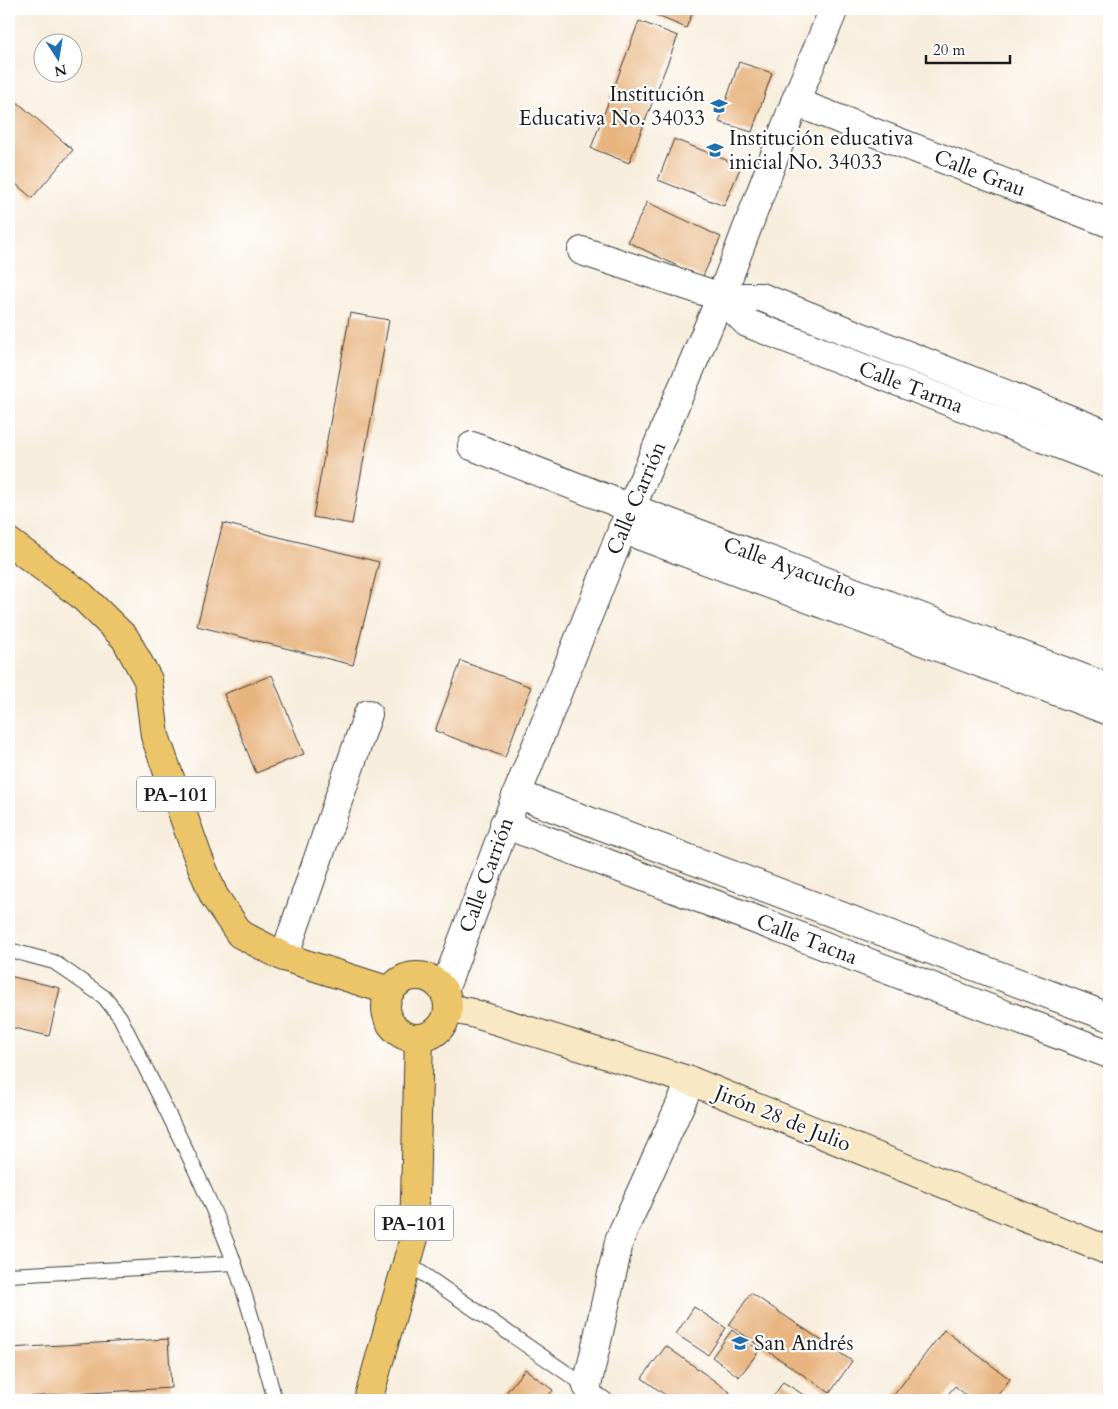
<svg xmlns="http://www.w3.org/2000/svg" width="1118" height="1409" font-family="Cardo,serif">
<rect width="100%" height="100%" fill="#fff"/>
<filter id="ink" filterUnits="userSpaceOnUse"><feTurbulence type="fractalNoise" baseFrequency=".02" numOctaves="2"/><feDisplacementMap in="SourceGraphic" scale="10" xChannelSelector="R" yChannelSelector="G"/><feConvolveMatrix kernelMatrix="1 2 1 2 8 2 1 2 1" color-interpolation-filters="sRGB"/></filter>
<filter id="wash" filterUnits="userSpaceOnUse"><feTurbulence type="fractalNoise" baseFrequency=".0096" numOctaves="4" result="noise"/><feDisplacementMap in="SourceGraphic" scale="20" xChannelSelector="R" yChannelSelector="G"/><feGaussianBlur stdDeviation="1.12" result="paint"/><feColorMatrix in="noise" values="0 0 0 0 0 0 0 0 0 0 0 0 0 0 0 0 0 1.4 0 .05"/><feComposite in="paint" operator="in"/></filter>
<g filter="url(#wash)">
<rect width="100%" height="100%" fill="#f7eddc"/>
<g id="blocks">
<g fill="#e8b581">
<polygon points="649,9 694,9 686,28 648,12"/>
<polygon points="639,21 678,36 629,163 591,148"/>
<polygon points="739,62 772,73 752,132 719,122"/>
<polygon points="9,95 73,150 32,198 9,178"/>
<polygon points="674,139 741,166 724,206 658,180"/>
<polygon points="647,202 721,237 702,278 628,242"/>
<polygon points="350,313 389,320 352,524 313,517"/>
<polygon points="223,523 379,562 353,665 197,626"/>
<polygon points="461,661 531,687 505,757 435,731"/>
<polygon points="272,675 304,754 256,773 224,694"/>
<polygon points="9,976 60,988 49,1036 9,1027"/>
<polygon points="751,1293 852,1361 830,1393 729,1325"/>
<polygon points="694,1307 726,1328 708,1355 676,1334"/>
<polygon points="732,1330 759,1351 739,1377 712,1357"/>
<polygon points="944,1330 1010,1379 994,1400 972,1400 955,1386 943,1400 890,1400"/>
<polygon points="168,1339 171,1388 9,1398 9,1348"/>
<polygon points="666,1346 730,1392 724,1400 672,1400 642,1378"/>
<polygon points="525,1369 553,1390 545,1400 500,1400"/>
<polygon points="783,1382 812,1400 771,1400"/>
</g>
</g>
</g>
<g filter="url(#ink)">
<use href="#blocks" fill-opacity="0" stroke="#3d3b39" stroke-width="1"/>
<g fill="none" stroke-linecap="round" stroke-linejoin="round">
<g stroke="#3d3b39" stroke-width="16">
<g id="lane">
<path d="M9 950 54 962 104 997 120 1017C158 1094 199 1171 230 1251 248 1300 261 1350 275 1400"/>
<polyline points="407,1263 606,1400"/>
<polyline points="9,1275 234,1263"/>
</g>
</g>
<g stroke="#3d3b39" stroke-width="30">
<g id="street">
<polyline points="795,102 1109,223"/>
<polyline points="582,251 721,297 761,297 1109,435"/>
<polyline points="721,297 747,323 1109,464"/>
<polyline points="472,446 631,508 1109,688"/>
<polyline points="622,529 1109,711"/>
<polyline points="517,794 1109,1017"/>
<polyline points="504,824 1109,1054"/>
<polyline points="284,957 368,714"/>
<polyline points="444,990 517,794 631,508 721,297 795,102 834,9"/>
<polyline points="587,1386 620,1238 691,1081"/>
</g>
</g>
<g stroke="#3d3b39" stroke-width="30">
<polyline id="secondary" points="448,1008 472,1013 691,1081 1109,1251"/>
</g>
<g stroke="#3d3b39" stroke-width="30">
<g id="primary">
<polyline points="9,542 81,595 125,638 148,680 155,736 198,857 214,896 240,934 284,957 390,991"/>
<circle cx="417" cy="1007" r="31"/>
<polyline points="368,1400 414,1238 419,1038"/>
</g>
</g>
<use href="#lane" stroke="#fff" stroke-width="14"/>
<use href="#street" stroke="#fff" stroke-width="28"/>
<use href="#secondary" stroke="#f8e8c3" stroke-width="28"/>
<use href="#primary" stroke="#edc569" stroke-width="28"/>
</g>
</g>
<defs>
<g id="school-bare" transform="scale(1.35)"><path d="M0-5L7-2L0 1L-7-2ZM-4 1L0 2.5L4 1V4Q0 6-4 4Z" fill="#1f6fb2" stroke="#fff" stroke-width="2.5" paint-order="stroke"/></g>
</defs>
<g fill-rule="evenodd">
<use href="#school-bare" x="719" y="106"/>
<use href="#school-bare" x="715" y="150"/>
<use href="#school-bare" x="740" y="1343"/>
</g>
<g text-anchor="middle" stroke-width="4.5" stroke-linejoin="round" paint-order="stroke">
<g fill="#fff" stroke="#606060" stroke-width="1">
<rect x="137" y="776.5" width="78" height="35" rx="4"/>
<rect x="375" y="1205.5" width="78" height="35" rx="4"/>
</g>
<g font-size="20" font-weight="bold" fill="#1c1c1c">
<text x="176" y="801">PA-101</text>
<text x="414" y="1230">PA-101</text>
</g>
<g font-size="21" fill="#1c1c1c" stroke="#fff" text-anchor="start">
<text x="705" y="101" text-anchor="end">Institución<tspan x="705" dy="24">Educativa No. 34033</tspan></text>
<text x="729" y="145">Institución educativa<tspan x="729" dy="24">inicial No. 34033</tspan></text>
<text x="754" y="1350">San Andrés</text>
</g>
<g font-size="21" fill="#1c1c1c" stroke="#fff">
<text transform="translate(980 173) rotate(21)" y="7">Calle Grau</text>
<text transform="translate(911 387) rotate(21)" y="7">Calle Tarma</text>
<text transform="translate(636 498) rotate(-67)" y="7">Calle Carrión</text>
<text transform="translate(790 567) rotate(20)" y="7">Calle Ayacucho</text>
<text transform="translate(486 875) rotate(-70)" y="7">Calle Carrión</text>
<text transform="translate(807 939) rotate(21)" y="7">Calle Tacna</text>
<text transform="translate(783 1118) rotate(22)" y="7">Jirón 28 de Julio</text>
</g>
</g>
<rect width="1118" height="1409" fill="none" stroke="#fff" stroke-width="30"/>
<g transform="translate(58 58) rotate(168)"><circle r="24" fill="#ffffff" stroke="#a4a4a4"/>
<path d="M0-4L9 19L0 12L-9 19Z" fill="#1f6fb2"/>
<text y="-8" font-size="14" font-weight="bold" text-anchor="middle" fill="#1c1c1c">N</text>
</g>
<path d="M926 55v8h84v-8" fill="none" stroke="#1c1c1c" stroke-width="2.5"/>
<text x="933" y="55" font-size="15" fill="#1c1c1c" stroke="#ffffff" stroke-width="4" paint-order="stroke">20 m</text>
</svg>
